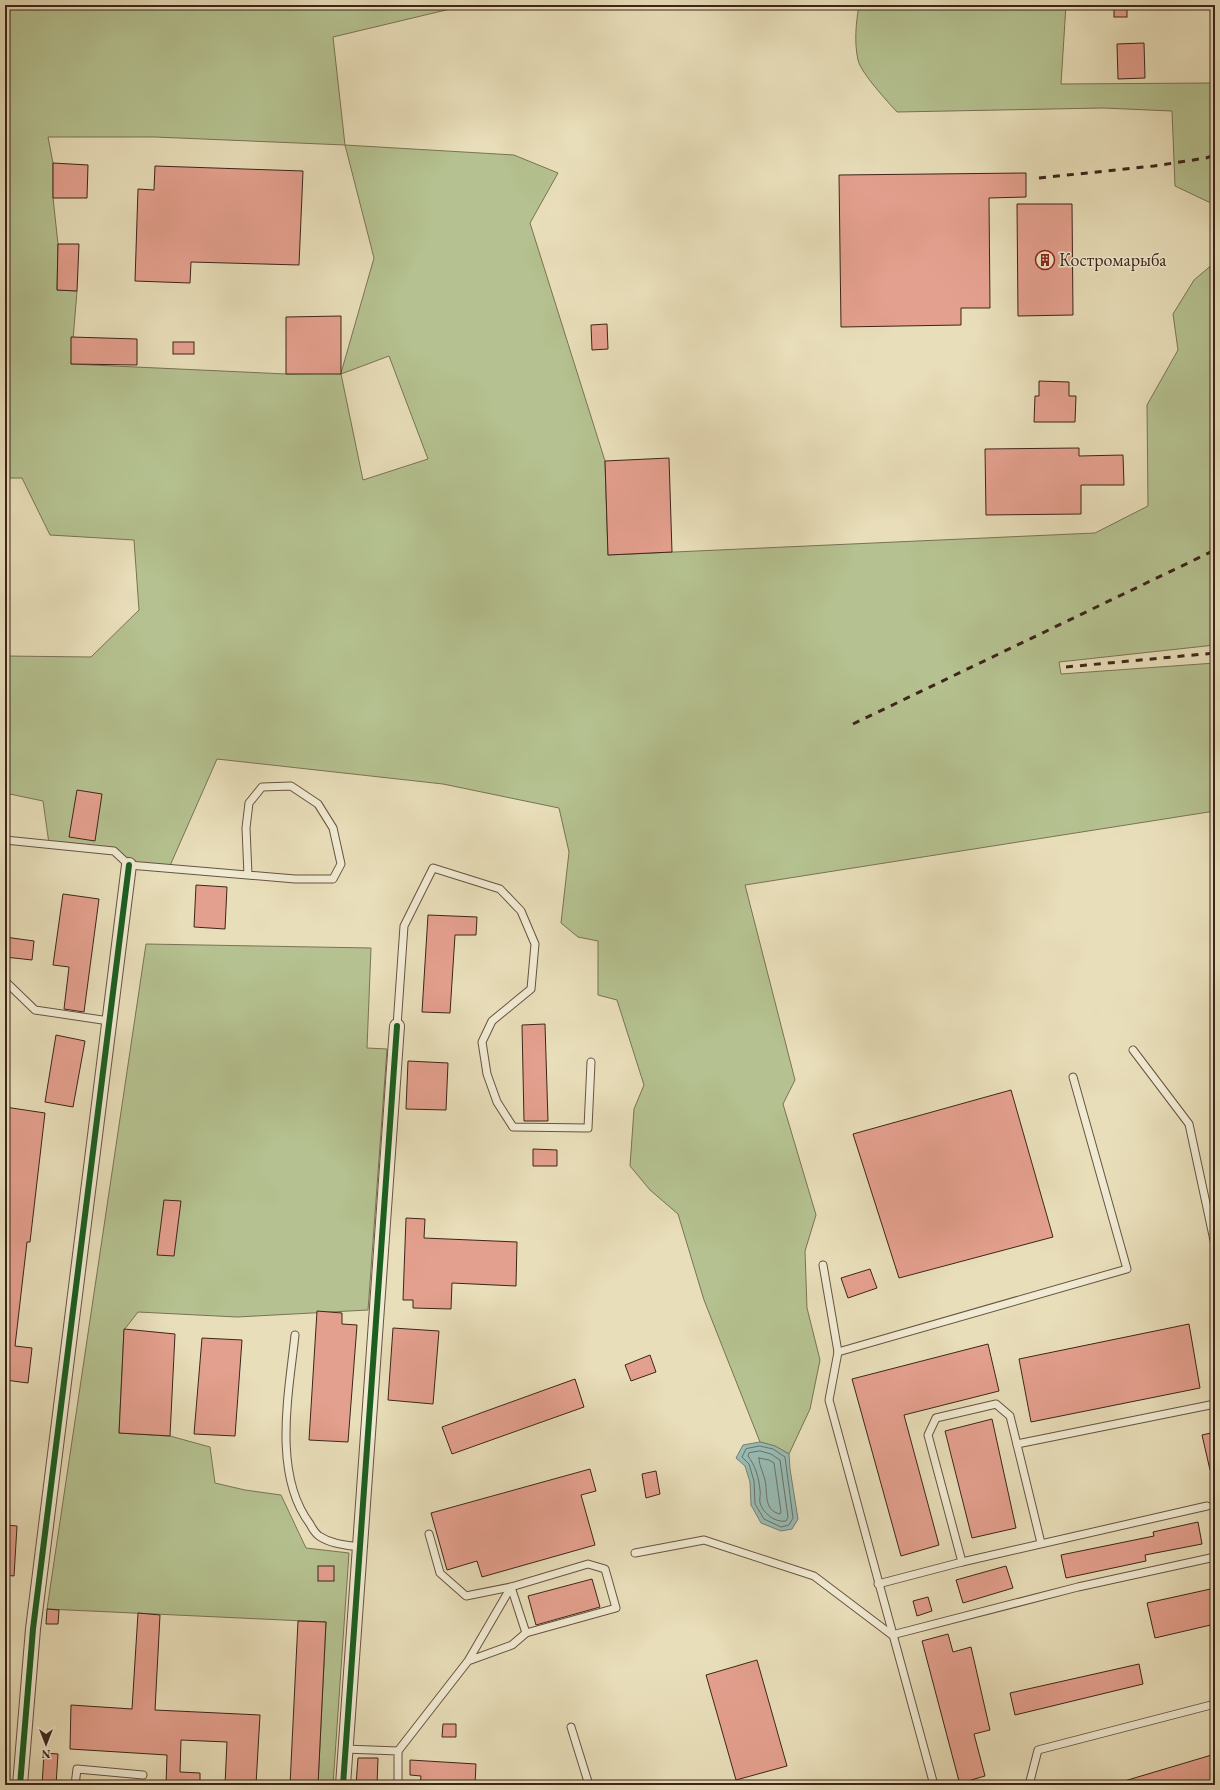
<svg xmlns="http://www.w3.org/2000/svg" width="1220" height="1790" font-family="'EB Garamond',serif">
<rect width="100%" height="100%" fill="#e8deb9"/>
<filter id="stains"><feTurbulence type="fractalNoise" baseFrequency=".005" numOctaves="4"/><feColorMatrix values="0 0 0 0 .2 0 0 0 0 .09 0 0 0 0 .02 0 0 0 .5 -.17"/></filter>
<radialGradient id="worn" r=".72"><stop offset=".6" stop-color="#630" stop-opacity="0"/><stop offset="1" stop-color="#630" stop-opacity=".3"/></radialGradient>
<g fill="#b5c190" stroke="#797354" fill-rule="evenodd">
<path d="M5 5H467L333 37 345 145 514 155 558 173 530 223 605 461 608 555 1095 533 1148 506 1147 405 1178 350 1173 314 1194 280 1213 264 1215 260V645L1059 662 1061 674 1215 663V811L745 885 795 1080 783 1104 816 1215 805 1251 807 1308 820 1360 810 1409 789 1454 775 1446 760 1442 704 1300 678 1214 650 1190 630 1166 634 1109 644 1085 617 1000 598 995V941L578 937 561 923 569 852 559 808 443 784 217 759 169 868 129 865 114 851 49 844 43 801 5 793V656L91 657 139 610 134 540 50 535 22 478H5ZM48 137H155L345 145 374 258 341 373 286 374 71 364 77 291 57 290 58 244 53 198V163ZM389 356 428 459 363 480 341 374Z"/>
<path d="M859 5H1066L1061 84 1215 83V205L1175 186 1172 111 1103 108 897 112C887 101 861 73 858 60 854 42 856 23 859 5Z"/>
<polygon points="146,944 371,948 367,1048 387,1049 368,1310 237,1317 138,1312 124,1330 119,1433 170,1436 210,1447 215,1483 245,1490 281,1495 306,1548 349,1553 333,1785 318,1785 326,1622 47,1609"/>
</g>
<polygon fill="#98bbb4" stroke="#747f76" points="760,1442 775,1446 789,1454 790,1469 798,1519 792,1529 781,1531 761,1523 751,1505 750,1482 745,1466 736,1458 743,1445"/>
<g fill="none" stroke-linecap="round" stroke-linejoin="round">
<g stroke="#6a7066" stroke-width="1">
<polygon points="760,1446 773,1449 785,1457 793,1518 789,1525 781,1527 764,1519 755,1504 754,1481 749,1464 742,1457 746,1449"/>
<path d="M760 1451 771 1454 780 1460 788 1517 786 1521C775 1523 763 1513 760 1503 759 1499 761 1494 760 1490 759 1478 755 1465 748 1456L749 1453Z"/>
<path d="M759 1458 769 1460 774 1463 781 1512 780 1514C763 1510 768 1493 765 1480 763 1472 759 1465 759 1458Z"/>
</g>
</g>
<g fill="#e4a08e" stroke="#3d2519">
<rect x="1114" y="5" width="13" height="12"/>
<polygon points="1144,43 1145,78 1118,79 1117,44"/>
<polygon points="53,163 88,165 87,198 53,198"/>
<polygon points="155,166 303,171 299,265 191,262 190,283 135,281 138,189 154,190"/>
<polygon points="1026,173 1026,197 989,198 990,308 961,308 961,325 841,327 839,175"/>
<polygon points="1017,204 1072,204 1073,315 1018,316"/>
<polygon points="58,244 79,244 77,291 57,290"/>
<polygon points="341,316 341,374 286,374 286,317"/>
<polygon points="607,324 608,349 592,350 591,325"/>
<polygon points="71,337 137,339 137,365 71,364"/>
<rect x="173" y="342" width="21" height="12"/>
<polygon points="1039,381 1069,382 1069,396 1076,396 1075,422 1034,422 1035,396 1039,396"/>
<polygon points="1079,448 1079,456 1123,455 1124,485 1081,485 1081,514 986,515 985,449"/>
<polygon points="669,458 672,552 608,555 605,461"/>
<polygon points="77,790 102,794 95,841 69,837"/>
<polygon points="196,885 227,887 225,929 194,927"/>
<polygon points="63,894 99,899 84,1012 64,1009 69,967 53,965"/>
<polygon points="428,915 477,917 476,935 455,935 450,1013 422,1012"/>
<polygon points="5,937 34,941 32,960 5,957"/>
<polygon points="545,1024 548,1121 524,1121 522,1025"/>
<polygon points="56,1035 85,1041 73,1107 45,1102"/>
<polygon points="408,1061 448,1063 446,1110 406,1109"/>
<polygon points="1011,1090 1053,1237 899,1278 853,1134"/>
<polygon points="5,1107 45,1113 30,1242 27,1242 15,1346 32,1348 28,1383 5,1380"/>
<polygon points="533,1149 557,1150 557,1166 533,1166"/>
<polygon points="164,1200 181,1201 174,1256 157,1255"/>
<polygon points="406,1218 425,1219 424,1238 517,1242 516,1286 452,1283 451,1309 413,1308 413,1300 403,1300"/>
<polygon points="870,1269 877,1288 848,1298 841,1278"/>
<polygon points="317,1311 342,1313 342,1324 357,1325 348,1442 309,1440"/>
<polygon points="1189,1324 1200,1388 1031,1422 1019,1359"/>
<polygon points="393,1328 439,1331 433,1404 388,1400"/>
<polygon points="124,1329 175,1334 170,1436 119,1433"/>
<polygon points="202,1338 242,1340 235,1436 194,1434"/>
<polygon points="988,1344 999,1391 904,1415 939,1545 901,1556 852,1379"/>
<polygon points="650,1355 656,1372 631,1381 625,1365"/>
<polygon points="575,1379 584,1407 452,1454 442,1427"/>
<polygon points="992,1419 1016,1528 972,1538 945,1431"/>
<polygon points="1215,1432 1215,1470 1210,1470 1202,1435"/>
<polygon points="590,1469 596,1491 581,1495 595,1545 482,1577 477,1561 447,1570 431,1513"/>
<polygon points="656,1471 660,1494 646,1498 642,1474"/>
<polygon points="1198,1522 1202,1544 1145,1555 1146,1561 1066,1578 1061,1555 1154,1536 1153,1532"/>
<polygon points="5,1525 17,1526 14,1576 5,1575"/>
<rect x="318" y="1566" width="16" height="15"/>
<polygon points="1006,1566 1013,1588 963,1603 956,1580"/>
<polygon points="592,1579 600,1607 536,1625 528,1596"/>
<polygon points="1215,1588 1215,1624 1155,1638 1147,1603"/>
<polygon points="928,1597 932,1611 917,1616 913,1601"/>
<polygon points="47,1609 59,1610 58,1624 46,1624"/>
<polygon points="138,1613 160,1615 155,1710 260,1715 256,1785 225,1785 227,1742 181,1740 180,1772 200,1773 200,1785 166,1785 167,1755 70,1749 71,1705 132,1709"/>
<polygon points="298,1621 326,1622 318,1785 290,1785"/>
<polygon points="948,1634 953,1652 971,1647 990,1730 974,1734 985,1776 971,1780 973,1785 960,1785 922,1641"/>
<polygon points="757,1660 787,1766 736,1780 706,1675"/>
<polygon points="1139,1664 1143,1684 1015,1715 1010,1693"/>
<polygon points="443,1724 456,1724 456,1737 442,1737"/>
<polygon points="44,1753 58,1754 56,1785 42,1785"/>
<polygon points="1215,1754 1215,1785 1121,1785 1121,1782"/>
<polygon points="358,1758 378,1758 377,1785 356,1785"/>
<polygon points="410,1760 476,1764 475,1785 420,1785 421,1776 410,1775"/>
</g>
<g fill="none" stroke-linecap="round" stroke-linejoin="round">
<g stroke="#685341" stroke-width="9">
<g id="lane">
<polyline points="5,840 114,851 129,865 295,879 333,879 341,864 333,828 318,804 291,786 262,787 249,803 246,828 248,875"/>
<polyline points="5,981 35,1010 109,1021"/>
<polyline points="397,1026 404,926 433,868 500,889 521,911 535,944 531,989 492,1021 482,1042 487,1074 497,1102 513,1127 588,1128 591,1062"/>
<polyline points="1133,1050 1189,1124 1215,1245"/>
<polyline points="823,1265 838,1352 829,1400 934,1785"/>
<path d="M295 1335C289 1392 272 1474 310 1524 312 1528 315 1533 319 1536 331 1544 345 1545 359 1547"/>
<polyline points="838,1352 1127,1269 1073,1077"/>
<polyline points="1017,1444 1215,1404"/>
<polyline points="429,1534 440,1573 466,1596 511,1587 526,1633"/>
<polyline points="635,1553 704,1540 814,1576 892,1635 1078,1587 1215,1557"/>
<polyline points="962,1562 1207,1506"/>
<polyline points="878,1584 962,1562 928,1435 936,1418 996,1404 1010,1416 1041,1543"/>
<polyline points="571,1727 589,1785"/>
<polyline points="345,1749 398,1751 398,1785"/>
<polyline points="398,1751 468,1661 512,1645 526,1633 616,1608 605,1569 588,1564 511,1587 468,1661"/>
<polyline points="75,1785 77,1769 143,1775"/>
<polyline points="1029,1785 1038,1750 1215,1704"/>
</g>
</g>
<g stroke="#685341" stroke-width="16">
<g id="street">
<polyline points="20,1785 33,1629 129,865"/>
<polyline points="343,1785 397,1026"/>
</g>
</g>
<use href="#lane" stroke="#f0ead2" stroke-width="7"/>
<use href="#street" stroke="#f0ead2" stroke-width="14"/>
<g stroke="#3d2519" stroke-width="3" stroke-dasharray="7 7" stroke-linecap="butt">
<polyline points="1039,178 1154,166 1206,158 1215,155"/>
<polyline points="1066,667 1215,653"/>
<polyline points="853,724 1215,550"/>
</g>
<g stroke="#f0ead2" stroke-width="8">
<g id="cycleway">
<polyline points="20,1785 33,1629 129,865"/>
<polyline points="343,1785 397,1026"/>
</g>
</g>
<use href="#cycleway" stroke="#1b5e20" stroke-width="6"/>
</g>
<defs>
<g id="building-ring" transform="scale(1)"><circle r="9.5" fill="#f0ead2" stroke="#8f2418" stroke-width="1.5"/><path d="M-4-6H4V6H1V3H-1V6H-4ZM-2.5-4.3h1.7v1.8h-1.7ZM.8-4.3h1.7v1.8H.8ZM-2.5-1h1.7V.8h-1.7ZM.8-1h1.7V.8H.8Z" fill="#8f2418"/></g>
</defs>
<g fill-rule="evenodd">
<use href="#building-ring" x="1045" y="260"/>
</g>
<g text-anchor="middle" stroke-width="3" stroke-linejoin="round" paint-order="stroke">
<g font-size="18" fill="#3d2519" stroke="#f0ead2" text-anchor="start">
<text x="1059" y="266">Костромарыба</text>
</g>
</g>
<rect width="1220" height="1790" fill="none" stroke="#e8deb9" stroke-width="20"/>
<rect x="6" y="6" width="1208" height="1778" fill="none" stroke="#3d2519" stroke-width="2"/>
<rect x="10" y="10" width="1200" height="1770" fill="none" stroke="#3d2519"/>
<g transform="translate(46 1744) rotate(180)" stroke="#f0ead2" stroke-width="3" paint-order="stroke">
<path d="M0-3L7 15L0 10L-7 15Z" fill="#3d2519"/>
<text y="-6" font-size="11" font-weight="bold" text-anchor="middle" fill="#3d2519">N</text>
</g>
<rect width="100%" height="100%" filter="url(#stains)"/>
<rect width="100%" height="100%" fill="url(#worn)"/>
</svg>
